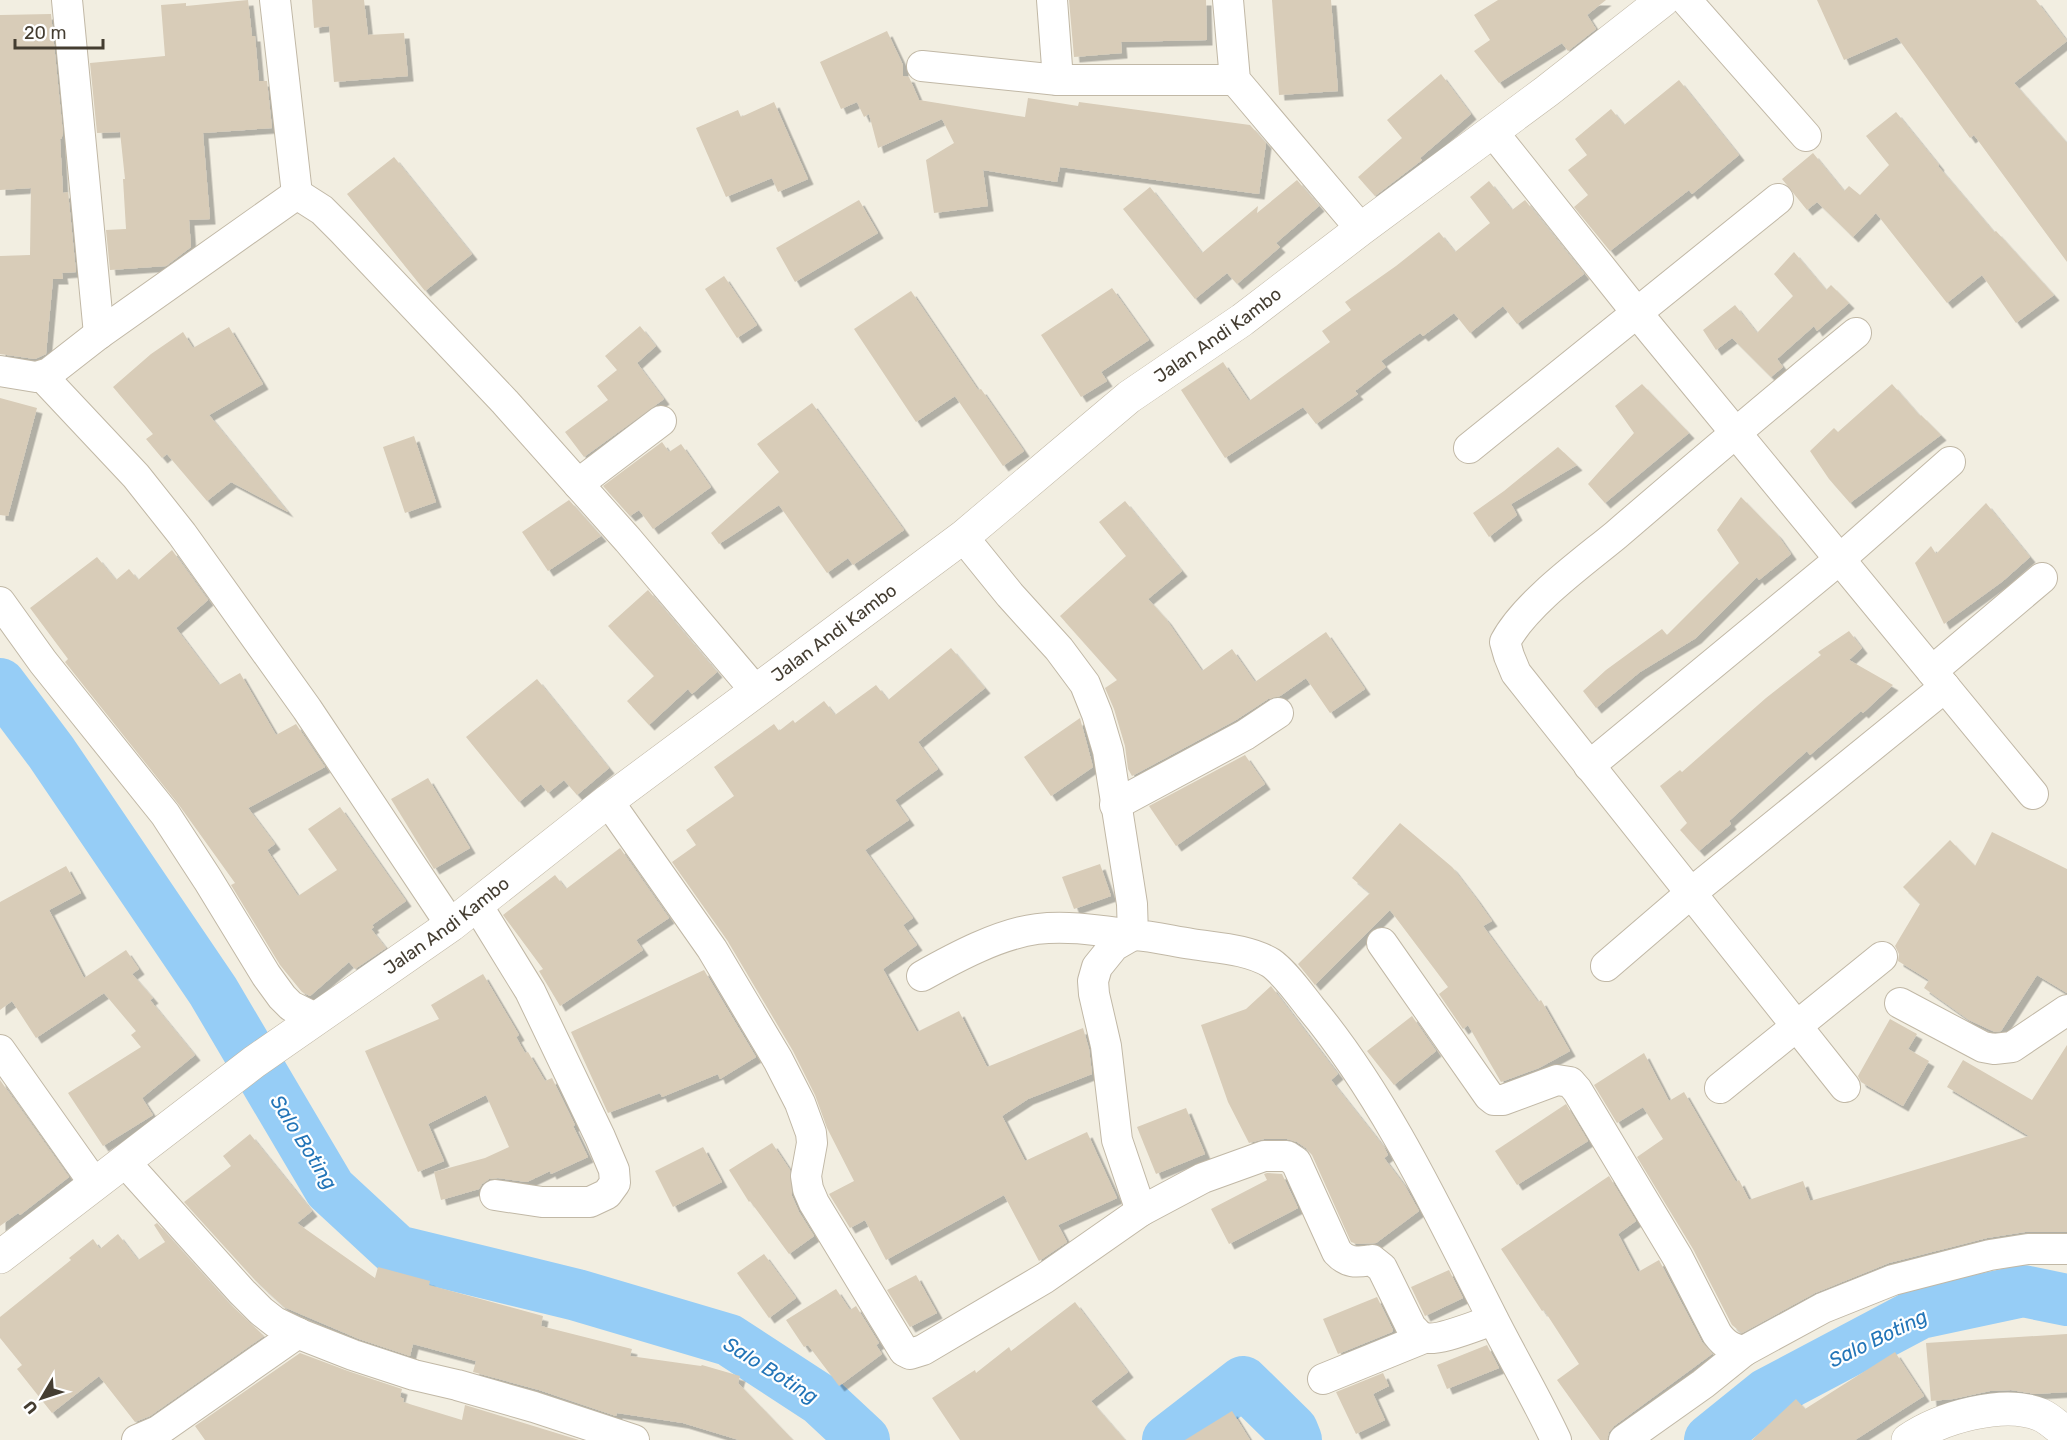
<svg xmlns="http://www.w3.org/2000/svg" width="2067" height="1440" font-family="Rubik,sans-serif">
<defs>
<filter id="shadow"><feDropShadow dx="5.5" dy="5.5" stdDeviation="0" flood-color="#0004"/></filter>
</defs>
<rect width="100%" height="100%" fill="#f2eee1"/>
<g fill="none" stroke-linecap="round" stroke-linejoin="round">
<g stroke="#96cdf6" stroke-width="52">
<polyline points="0,684 51,752 213,991 330,1189 397,1251 577,1295 729,1340 821,1400 864,1440"/>
<polyline points="1168,1440 1243,1382 1292,1430 1296,1440"/>
<polyline points="1710,1440 1767,1394 1920,1313 2023,1291 2067,1300"/>
</g>
</g>
<g fill="#d8ccb8" filter="url(#shadow)">
<polygon points="248,0 252,36 255,36 259,81 267,81 272,128 203,133 210,219 189,220 191,247 166,266 110,270 106,230 126,229 123,179 125,179 120,132 97,133 90,63 165,56 161,5 186,3 186,6"/>
<polygon points="312,0 364,0 368,35 404,33 408,76 334,82 329,26 314,28"/>
<polygon points="1069,0 1206,0 1207,40 1121,42 1122,53 1074,57"/>
<polygon points="1272,0 1331,0 1338,91 1279,95"/>
<polygon points="1498,0 1606,0 1587,15 1596,29 1568,51 1562,43 1499,83 1474,51 1490,40 1474,15"/>
<polygon points="1817,0 2036,0 2067,41 2014,83 2067,143 2067,262 1974,135 1970,138 1897,37 1844,60"/>
<polygon points="51,14 63,134 61,139 60,139 63,193 68,192 76,272 62,273 63,279 53,279 46,354 35,359 0,354 0,256 30,255 31,188 0,190 0,15"/>
<polygon points="887,31 903,65 903,76 909,77 919,100 1025,117 1028,98 1078,106 1079,102 1250,125 1266,143 1259,194 1060,167 1057,182 983,170 988,206 934,213 926,160 954,143 942,119 878,148 869,114 864,117 857,102 841,109 820,62"/>
<polygon points="1441,74 1471,114 1420,158 1422,160 1375,196 1358,177 1402,138 1387,120"/>
<polygon points="1679,80 1739,155 1692,194 1689,190 1610,251 1574,207 1588,195 1568,170 1587,155 1575,139 1611,109 1624,125"/>
<polygon points="774,102 808,179 778,192 772,178 726,197 696,128 738,110 741,117"/>
<polygon points="1896,112 1939,165 1938,166 1994,232 1996,231 2054,295 2016,323 1982,275 1947,303 1876,213 1853,237 1817,202 1807,210 1782,179 1813,153 1844,191 1849,186 1860,195 1889,165 1866,136"/>
<polygon points="394,157 472,254 425,291 347,194"/>
<polygon points="1297,180 1319,206 1276,243 1280,247 1237,284 1227,273 1195,299 1123,209 1150,187 1202,253 1258,206 1257,213"/>
<polygon points="1489,181 1512,210 1525,200 1584,274 1517,324 1503,306 1470,333 1454,313 1423,336 1420,333 1381,361 1386,367 1355,391 1358,394 1316,424 1303,407 1225,458 1181,390 1223,362 1249,401 1330,342 1322,331 1351,310 1345,302 1396,266 1439,232 1455,252 1490,223 1470,197"/>
<polygon points="859,200 878,233 795,282 776,248"/>
<polygon points="1794,252 1826,290 1831,285 1849,303 1817,331 1814,326 1777,359 1783,367 1771,377 1732,338 1716,350 1703,330 1735,305 1757,333 1793,296 1774,274"/>
<polygon points="724,276 757,325 737,338 705,289"/>
<polygon points="1112,288 1149,340 1101,372 1107,381 1081,397 1041,335"/>
<polygon points="911,291 978,390 981,389 1024,451 1003,466 955,396 916,422 854,329"/>
<polygon points="640,326 656,346 637,363 664,399 584,457 565,432 608,400 597,386 617,370 605,356"/>
<polygon points="229,327 263,384 209,415 288,512 231,482 207,501 167,454 162,458 146,439 153,434 113,387 151,354 183,332 193,348"/>
<polygon points="1642,384 1689,433 1605,503 1588,484 1634,433 1615,406"/>
<polygon points="1892,384 1920,416 1921,415 1941,435 1850,503 1829,479 1810,451 1834,428 1838,432"/>
<polygon points="0,398 37,408 8,516 0,515"/>
<polygon points="812,403 904,530 853,565 848,558 827,573 779,505 719,544 711,533 779,472 757,444"/>
<polygon points="414,436 436,502 405,513 383,447"/>
<polygon points="662,442 669,452 681,444 711,487 653,529 639,510 630,516 603,486"/>
<polygon points="1558,447 1577,465 1511,504 1517,515 1489,537 1473,513 1504,491"/>
<polygon points="1741,497 1777,534 1791,554 1759,580 1757,577 1696,638 1640,672 1596,708 1583,691 1606,670 1662,629 1667,635 1739,563 1717,530"/>
<polygon points="569,500 601,536 548,571 522,532"/>
<polygon points="1125,501 1182,571 1148,599 1166,619 1202,671 1232,649 1255,682 1326,632 1365,689 1330,713 1306,678 1280,696 1268,699 1236,720 1132,776 1128,769 1125,746 1114,709 1105,688 1117,680 1060,616 1126,556 1099,522"/>
<polygon points="1986,503 2030,557 2003,581 1944,624 1915,563 1931,546 1936,554"/>
<polygon points="172,550 208,600 176,628 219,685 240,673 276,735 296,724 325,767 248,808 275,844 267,850 298,896 337,870 308,829 340,807 406,901 372,925 374,927 371,929 386,948 355,969 349,962 310,996 302,992 280,965 231,885 235,883 179,805 65,662 68,659 30,608 97,557 116,580 129,569 138,580"/>
<polygon points="648,590 717,672 692,694 688,689 649,725 627,701 654,676 608,626"/>
<polygon points="1849,631 1862,648 1849,660 1893,685 1863,713 1861,711 1810,755 1807,751 1729,821 1731,824 1699,851 1680,830 1687,823 1660,786 1680,770 1682,772 1766,698 1821,655 1818,652"/>
<polygon points="951,648 985,688 918,742 938,769 895,800 909,820 865,850 913,918 903,925 917,945 883,969 917,1032 959,1011 987,1067 1083,1028 1089,1049 1092,1074 1028,1099 1002,1116 1025,1161 1087,1132 1117,1198 1058,1225 1067,1242 1039,1261 1004,1195 886,1260 865,1220 850,1228 829,1194 854,1181 827,1128 815,1095 793,1051 727,940 672,862 696,845 686,830 734,796 714,767 774,724 779,731 793,720 795,723 824,701 835,715 876,685 888,700"/>
<polygon points="537,679 609,768 577,795 564,780 548,793 541,784 519,802 466,737"/>
<polygon points="1080,718 1093,767 1051,796 1024,757"/>
<polygon points="1245,755 1265,784 1176,846 1149,806"/>
<polygon points="428,778 470,848 434,869 391,799"/>
<polygon points="1400,823 1452,867 1475,897 1492,921 1483,926 1538,1002 1541,1000 1570,1051 1539,1068 1501,1082 1468,1025 1463,1029 1439,994 1448,987 1390,910 1315,985 1298,964 1370,893 1352,878"/>
<polygon points="1992,832 2067,869 2067,993 2037,975 2001,1031 1995,1032 1969,1020 1924,988 1929,980 1898,961 1899,954 1895,946 1920,904 1903,887 1950,840 1975,866"/>
<polygon points="620,848 669,918 636,940 643,950 560,1006 539,971 543,969 503,915 555,875 566,889"/>
<polygon points="1100,864 1111,896 1074,909 1062,877"/>
<polygon points="66,866 81,893 49,910 84,978 126,950 139,969 132,974 153,998 150,1000 195,1055 142,1098 153,1115 103,1146 68,1093 141,1047 131,1035 136,1031 104,993 36,1038 12,1001 0,1010 0,902"/>
<polygon points="704,970 756,1057 720,1079 718,1074 662,1097 660,1093 608,1113 571,1032"/>
<polygon points="483,974 519,1035 516,1037 525,1053 528,1052 545,1081 552,1078 575,1125 573,1126 588,1157 551,1174 550,1171 527,1182 498,1178 489,1179 482,1184 479,1189 441,1200 434,1172 485,1158 509,1147 486,1095 428,1124 444,1161 418,1172 365,1051 439,1019 431,1005"/>
<polygon points="1271,986 1338,1074 1331,1080 1384,1147 1388,1155 1384,1158 1405,1186 1419,1211 1376,1243 1357,1244 1351,1242 1312,1155 1306,1148 1297,1142 1287,1139 1264,1139 1249,1143 1228,1102 1201,1025 1246,1009"/>
<polygon points="1412,1016 1436,1051 1394,1085 1367,1051"/>
<polygon points="1890,1019 1917,1034 1908,1049 1929,1061 1903,1106 1861,1082 1858,1076"/>
<polygon points="2067,1045 2067,1232 2025,1232 1987,1238 1889,1263 1815,1293 1742,1333 1732,1325 1693,1249 1637,1157 1663,1139 1643,1107 1617,1123 1594,1085 1644,1053 1669,1101 1684,1092 1736,1182 1739,1180 1749,1200 1803,1181 1810,1201 2029,1136 1947,1087 1963,1060 2032,1100"/>
<polygon points="0,1080 69,1177 20,1215 18,1213 0,1226"/>
<polygon points="1566,1104 1588,1141 1517,1185 1495,1151"/>
<polygon points="1186,1108 1205,1154 1156,1174 1137,1127"/>
<polygon points="250,1134 312,1211 297,1223 375,1278 378,1267 430,1281 429,1285 543,1316 541,1326 632,1349 630,1356 701,1366 702,1365 740,1376 738,1383 793,1440 739,1440 683,1423 617,1413 616,1416 539,1390 473,1372 476,1361 413,1344 410,1356 359,1339 284,1307 255,1280 184,1202 231,1166 223,1156"/>
<polygon points="772,1143 790,1170 792,1196 799,1212 814,1236 789,1254 750,1201 749,1202 729,1170"/>
<polygon points="703,1147 722,1182 673,1207 655,1171"/>
<polygon points="1267,1173 1282,1174 1298,1208 1229,1244 1211,1209 1267,1180 1264,1174"/>
<polygon points="1609,1176 1636,1221 1618,1234 1638,1272 1659,1260 1702,1342 1712,1354 1614,1426 1609,1432 1607,1440 1600,1440 1557,1380 1579,1364 1544,1310 1542,1311 1501,1249"/>
<polygon points="157,1223 230,1304 264,1336 150,1416 135,1422 99,1376 52,1413 17,1369 22,1365 0,1338 0,1317 71,1260 69,1258 93,1239 100,1249 118,1234 138,1260 165,1242 154,1225"/>
<polygon points="764,1254 796,1298 769,1318 737,1273"/>
<polygon points="1449,1270 1463,1298 1425,1316 1411,1287"/>
<polygon points="916,1275 937,1313 910,1327 887,1290"/>
<polygon points="836,1289 850,1310 856,1306 879,1343 876,1345 882,1354 839,1386 808,1345 804,1347 786,1320"/>
<polygon points="1377,1297 1393,1330 1392,1332 1338,1354 1323,1319"/>
<polygon points="1075,1302 1128,1372 1091,1401 1125,1440 960,1440 932,1398 975,1370 976,1373 1009,1347 1011,1351"/>
<polygon points="2067,1334 2067,1392 2035,1394 2011,1390 1990,1391 1953,1399 1931,1401 1926,1343"/>
<polygon points="1487,1345 1499,1368 1447,1389 1437,1365"/>
<polygon points="1895,1352 1924,1396 1855,1440 1752,1440 1796,1399 1805,1409"/>
<polygon points="300,1353 348,1371 402,1389 400,1397 404,1399 403,1402 462,1420 465,1405 579,1440 205,1440 195,1426"/>
<polygon points="1383,1373 1389,1386 1373,1394 1385,1420 1356,1434 1336,1392"/>
<polygon points="1232,1411 1250,1440 1185,1440"/>
</g>
<g fill="none" stroke-linecap="round" stroke-linejoin="round">
<g stroke="#c1b8a6" stroke-width="32">
<g id="minor">
<polyline points="67,0 99,334"/>
<polyline points="275,0 297,194"/>
<polyline points="1052,0 1058,80"/>
<polyline points="1228,0 1235,80 1361,229"/>
<polyline points="1686,0 1806,136"/>
<polyline points="922,66 1058,80 1235,80"/>
<polyline points="1492,131 1637,313 2033,794"/>
<polyline points="0,371 36,377 49,373 99,334 297,194 322,210 343,231 505,402 628,540 755,690"/>
<polyline points="42,376 136,476 182,534 307,709 451,925"/>
<polyline points="1469,448 1778,199"/>
<polyline points="578,484 661,421"/>
<path d="M963 537 1010 595 1059 649 1085 684 1097 714 1108 751 1132 904 1133 935C1153 936 1172 941 1192 944 1217 948 1248 949 1271 963 1284 972 1300 994 1310 1007 1385 1097 1438 1211 1491 1315 1512 1357 1536 1397 1556 1440"/>
<polyline points="0,602 43,662 165,814 208,880 266,975 282,997 291,1006 315,1018"/>
<polyline points="1932,671 2042,578"/>
<polyline points="1589,766 1840,559 1950,462"/>
<path d="M608 801 712 949 778 1060 800 1103 811 1133 812 1143 806 1176 808 1189 814 1203 904 1351 910 1354 923 1350 1045 1278 1141 1211 1203 1178 1264 1156H1287L1296 1162 1337 1252C1348 1264 1357 1262 1372 1260L1382 1268 1411 1327C1414 1330 1418 1335 1422 1337 1436 1343 1477 1325 1493 1320"/>
<polyline points="1115,805 1245,735 1278,713"/>
<polyline points="477,905 530,991 600,1137 614,1170 615,1183 607,1194 590,1202 542,1202 495,1195"/>
<path d="M1382 943 1489 1096 1494 1100H1503L1557 1080 1570 1082 1577 1090 1678 1258 1717 1334C1725 1345 1731 1348 1744 1351L1823 1308 1893 1280 1990 1255 2028 1249H2067"/>
<polyline points="1606,966 1691,893 1945,687"/>
<path d="M922 976C956 957 999 934 1037 929 1069 925 1102 931 1133 935L1114 946 1097 967 1093 981 1094 994 1106 1046 1117 1140 1141 1211"/>
<polyline points="1900,1003 1983,1047 1994,1049 2012,1047 2067,1010"/>
<polyline points="0,1050 94,1183"/>
<path d="M1845 1087 1516 673 1509 656 1505 642C1525 604 1582 563 1616 535 1695 467 1775 399 1856 333"/>
<polyline points="1720,1088 1882,957"/>
<polyline points="124,1161 242,1292 261,1311 275,1322 302,1335 353,1355 414,1375 457,1385 534,1407 634,1440"/>
<polyline points="1323,1379 1424,1338"/>
<polyline points="137,1440 158,1431 298,1333"/>
<polyline points="1624,1440 1703,1384 1744,1351"/>
</g>
</g>
<g stroke="#c1b8a6" stroke-width="34">
<g id="tertiary">
<path id="s1" d="M0 1257 254 1062 451 925 608 801 963 537 1129 397 1242 320 1361 229 1547 91 1663 0"/>
<path d="M1908 1440C1940 1418 2004 1399 2041 1415 2050 1419 2059 1428 2067 1434"/>
</g>
</g>
<use href="#minor" stroke="#fff" stroke-width="30"/>
<use href="#tertiary" stroke="#fff" stroke-width="33"/>
</g>
<g text-anchor="middle" stroke-width="4.5" stroke-linejoin="round" paint-order="stroke">
<g font-size="18" fill="#443d31" stroke="#fff">
<text dy="6" stroke="none"><textPath href="#s1" startOffset="1528">Jalan Andi Kambo</textPath></text>
<text dy="6" stroke="none"><textPath href="#s1" startOffset="1042">Jalan Andi Kambo</textPath></text>
<text dy="6" stroke="none"><textPath href="#s1" startOffset="556">Jalan Andi Kambo</textPath></text>
</g>
<g font-size="20" font-style="italic" fill="#2375b8" stroke="#fff">
<text transform="translate(304 1142) rotate(58)" y="7">Salo Boting</text>
<text transform="translate(1878 1338) rotate(-26)" y="7">Salo Boting</text>
<text transform="translate(771 1370) rotate(32)" y="7">Salo Boting</text>
</g>
</g>
<g transform="translate(42 1398) rotate(231)" stroke="#ffffff" stroke-width="4.5" paint-order="stroke">
<path d="M0-4.5L10 22L0 15L-10 22Z" fill="#443d31"/>
<text y="-9" font-size="16" font-weight="bold" text-anchor="middle" fill="#443d31">U</text>
</g>
<path d="M15 39v9h88v-9" fill="none" stroke="#443d31" stroke-width="3"/>
<text x="24" y="39" font-size="18" fill="#443d31" stroke="#ffffff" stroke-width="4.5" paint-order="stroke">20 m</text>
</svg>
